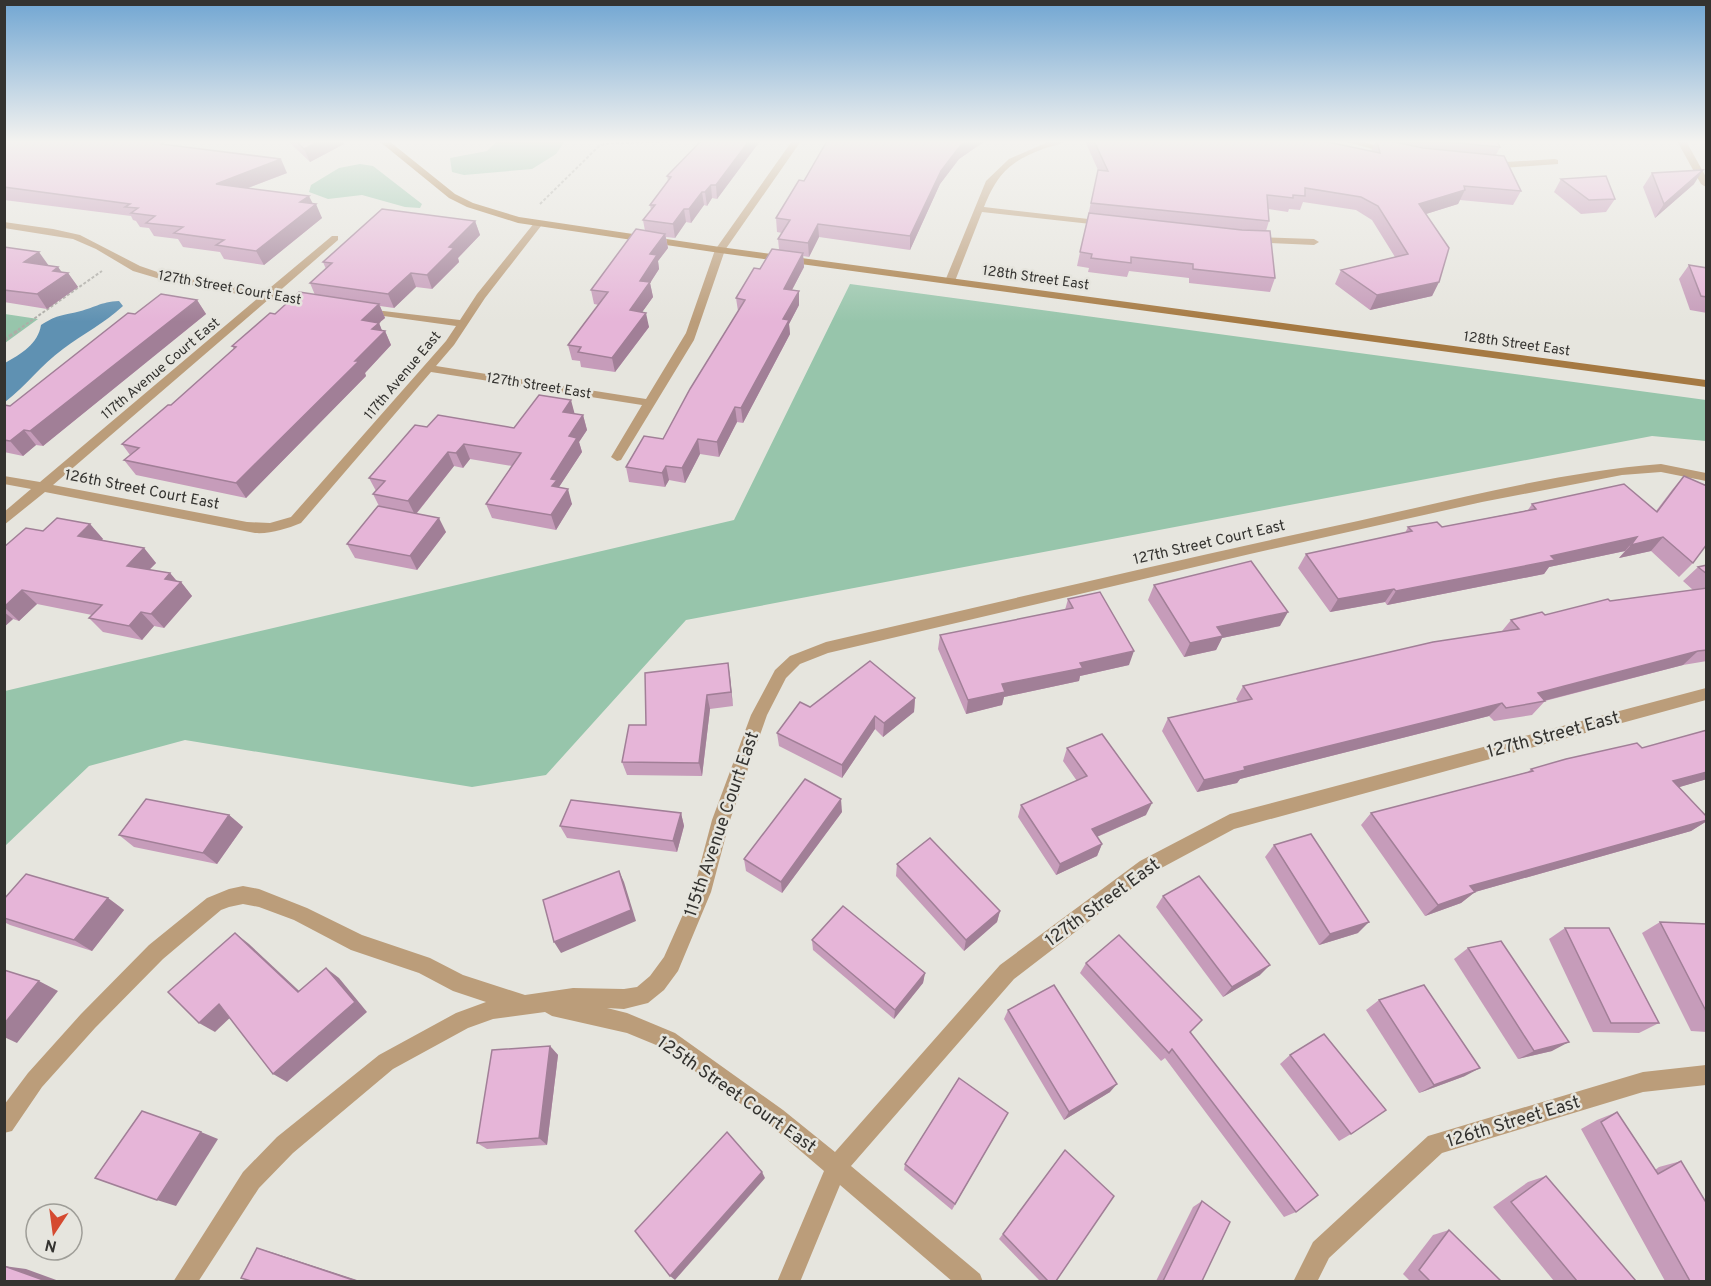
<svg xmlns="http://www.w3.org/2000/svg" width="1711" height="1286" font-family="Overpass,sans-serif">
<rect width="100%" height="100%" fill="#e6e5de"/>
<g fill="#97c5ab">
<polygon points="497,141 565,141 556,154 532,169 464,175 452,172 450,158 487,151"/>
<polygon points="360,164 373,166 422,204 420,208 405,207 362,195 328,199 309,192 311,185 339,168"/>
<polygon points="850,284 1706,400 1706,441 1652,436 686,620 546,775 472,787 185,740 89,766 5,846 5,691 734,520"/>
<polygon points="5,314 38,319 5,343"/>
</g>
<path fill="#5f91b2" d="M119 301 123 306C105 323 83 334 63 349 41 365 26 386 5 402V363C21 354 38 344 41 325 57 315 60 316 77 312 94 308 100 302 119 301Z"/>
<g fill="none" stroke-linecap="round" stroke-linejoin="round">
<g stroke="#aeada7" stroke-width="2" stroke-dasharray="3 2" stroke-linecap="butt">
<polyline points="540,204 598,147 604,144 674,141"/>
<polyline points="18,330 102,271"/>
</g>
<polyline stroke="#aeada7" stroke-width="3" stroke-dasharray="4 2" stroke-linecap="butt" points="4,340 20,329"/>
<g fill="#bb9d7a" fill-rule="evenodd">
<path d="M792 141H801L725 250 694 340 621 460 617 461 611 457 642 405 431 372 301 523C286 529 271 534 255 533L45 492 4 525V512L31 489 4 484V476L40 482 258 298 160 279 133 271 96 249 73 239 4 228V222L53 229 80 235 140 266 166 275 265 292 332 236H338V240L276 294 315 300V304L269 299 53 485 247 522 270 523 291 517 446 341 456 326 362 313 357 310 358 308 460 320 477 294 535 222H541V226L485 298 454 345 436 366 646 399 686 333 715 250Z"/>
<path d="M1050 141H1066C1059 145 1051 146 1043 149 1010 161 997 174 984 207L1106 221 1109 222V226L982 212 955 281 946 283 945 281 986 181 1009 159Z"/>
<polygon points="1343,141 1360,141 1395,151 1391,154"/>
<polygon points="1677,141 1686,141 1706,177 1706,187 1701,184"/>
<polygon points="1555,159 1558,160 1558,164 1489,169 1485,166 1489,163"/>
<polygon points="1253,237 1314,239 1319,242 1314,245 1250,242 1248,240"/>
<path d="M1661 464 1706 473V481L1661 472 1622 475 1482 502 1250 554 828 653 800 664 786 678 767 715 730 820 711 892 678 971 664 990 648 1003 624 1009 607 1008 627 1013 675 1033 783 1110 835 1152 1000 965 1140 861 1230 814 1706 688V700L1234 829 1152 873 1014 979 851 1166 980 1274 983 1282H953L840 1185 800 1282H777L824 1171 769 1124 661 1047 627 1033 552 1016 545 1012 493 1019 468 1028 393 1069 293 1153 259 1188 198 1282H173L243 1172 277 1137 379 1055 456 1013 486 1002 453 991 419 973 351 950 294 920 259 907 243 904 229 907 221 910 163 959 95 1028 42 1087 12 1131 4 1133V1105L28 1073 81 1014 149 945 207 898 229 889 243 886 259 889 307 908 362 935 430 958 463 975 525 995 573 988 624 989 637 987 650 976 664 957 693 892 712 820 751 715 775 670 790 656 826 642C1003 601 1180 559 1358 521 1457 499 1559 472 1661 464Z"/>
<polygon points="1706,1065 1706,1085 1643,1092 1442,1153 1329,1258 1317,1282 1293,1282 1313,1242 1428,1136 1643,1072"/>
</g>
<polygon fill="#a57942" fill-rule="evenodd" points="379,141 389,141 455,194 473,203 519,217 720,247 1706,380 1706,387 720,253 518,223 467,207 449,198"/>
</g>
<g fill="#c69cba">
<polygon points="4,141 168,145 287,173 248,188 313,204 322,218 264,265 224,259 220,252 183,247 178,239 154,236 149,228 140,227 136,221 133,220 131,216 4,200"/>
<polygon points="288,141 343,141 344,144 310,162"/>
<polygon points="760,141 717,199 712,198 707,206 704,205 691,223 686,222 675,238 666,237 668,248 658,261 659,269 650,283 653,297 642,312 649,327 615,372 581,367 580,361 572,360 568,345 599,305 594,304 591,290 645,231 643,220 651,210 650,205 668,181 667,176"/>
<polygon points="827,141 985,141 959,159 940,184 910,250 819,237 809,257 803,256 804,267 792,290 799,305 789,324 790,334 743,423 737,422 719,457 700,454 685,483 669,480 665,487 629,482 626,467 663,439 738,311 736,298 760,269 779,249 778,239 782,233 777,232 776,218 804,181"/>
<polygon points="1085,141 1323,141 1371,151 1375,142 1371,141 1497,141 1500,147 1496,155 1521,191 1513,205 1460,200 1458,204 1426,214 1439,282 1432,296 1370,310 1335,284 1341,270 1395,257 1372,220 1356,210 1303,202 1300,210 1289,209 1288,212 1268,209 1269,221 1266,231 1275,278 1270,292 1189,283 1189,278 1129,271 1127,277 1088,272 1089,268 1077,266 1098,170"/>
<polygon points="1652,173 1694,184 1655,218 1643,187"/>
<polygon points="1561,179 1615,199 1606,212 1581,214 1554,192"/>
<polygon points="475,221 480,235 458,258 459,262 432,289 416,287 394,308 380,306 385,318 379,323 382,331 385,331 391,345 365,373 366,376 246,498 136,475 124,460 130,455 122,444 171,405 234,349 232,346 275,314 315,295 310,283 326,269 323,262"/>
<polygon points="4,247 48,266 58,267 61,272 68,273 78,287 47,309 4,302"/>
<polygon points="1689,265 1707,268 1707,313 1690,310 1679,279"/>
<polygon points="197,300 206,314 43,446 36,445 23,456 4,452 4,405 10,406 135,314"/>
<polygon points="575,414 583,415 587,430 579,442 582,452 559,487 572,504 556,530 492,518 486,504 512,466 470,459 463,468 454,466 417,513 446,532 417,570 355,558 347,544 379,506 373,494 376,491 369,478 427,427 514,428"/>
<polygon points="1684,476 1693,563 1679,577 1651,551 1619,558 1625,551 1549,567 1544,574 1387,605 1385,602 1330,612 1298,568 1306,554 1405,533 1408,527 1442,527 1528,510 1532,504 1656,511 1672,490"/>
<polygon points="90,524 103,539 101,540 144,548 156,563 149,570 170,573 177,581 181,582 192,596 164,628 154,626 142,640 103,632 89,618 92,615 37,604 19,621 13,619 4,627 4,547 43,531"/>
<polygon points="1707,565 1707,661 1683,665 1545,701 1532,715 1494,721 1489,716 1240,779 1237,783 1197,792 1162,731 1168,718 1238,702 1236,699 1243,686 1502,631 1511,620 1545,615 1610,601 1693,590 1683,581 1698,567"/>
<polygon points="1154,585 1280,626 1222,638 1216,650 1184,657 1148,600"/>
<polygon points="1068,599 1129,665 1080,676 1079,681 1004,697 1002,705 966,714 938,649 940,635 1065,610"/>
<polygon points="728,663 733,706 710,709 702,776 627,775 622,762 646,725"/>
<polygon points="915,698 914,712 883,737 875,729 842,778 779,746 777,733 810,707"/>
<polygon points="1707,730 1707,779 1679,787 1707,817 1707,821 1691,831 1475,892 1461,903 1425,916 1361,825 1371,813 1528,772 1531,769 1642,748"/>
<polygon points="1067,748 1146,815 1097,837 1102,844 1097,856 1056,875 1018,817 1021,805 1077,781 1063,761"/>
<polygon points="842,812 782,893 746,871 744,859"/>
<polygon points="681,813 684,826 677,852 567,838 560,826"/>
<polygon points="229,815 243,827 217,864 134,847 119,835"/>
<polygon points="1274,845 1358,933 1319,945 1265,857"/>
<polygon points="897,864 1000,911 997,922 964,951 896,876"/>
<polygon points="1163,896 1260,975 1223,997 1156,907"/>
<polygon points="108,898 124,910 92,951 10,925 4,922 4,899"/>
<polygon points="1660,922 1707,924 1707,1032 1691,1031 1642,933"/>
<polygon points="1565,928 1659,1023 1639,1033 1593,1032 1549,939"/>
<polygon points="812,940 925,973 923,983 894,1019 813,950"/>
<polygon points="1468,948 1552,1051 1518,1059 1454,959"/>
<polygon points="1086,963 1191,1032 1296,1212 1284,1217 1165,1058 1161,1061 1080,973"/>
<polygon points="1379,1000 1465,1076 1419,1093 1366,1010"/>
<polygon points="1008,1010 1110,1092 1064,1120 1004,1019"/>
<polygon points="550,1046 558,1055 547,1145 487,1149 477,1143"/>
<polygon points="1290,1055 1351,1134 1339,1141 1280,1064"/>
<polygon points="1617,1112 1655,1170 1659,1167 1681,1161 1707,1281 1665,1281 1581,1129 1597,1120"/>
<polygon points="1008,1113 952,1210 904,1170 905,1164"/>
<polygon points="1065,1150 1056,1281 1040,1281 999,1239"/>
<polygon points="1546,1176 1636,1281 1554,1281 1493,1207 1528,1182"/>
<polygon points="1202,1201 1202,1281 1156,1281 1193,1207"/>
<polygon points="1449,1230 1501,1281 1410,1281 1403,1274 1433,1235"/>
</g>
<g fill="#a17f97">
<polygon points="319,141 343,141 344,144 310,162 304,149"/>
<polygon points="749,141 760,141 717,199 716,185"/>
<polygon points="966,141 985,141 959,159 940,184 910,250 910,236 941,171 960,146"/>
<polygon points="281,159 287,173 224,197 216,184"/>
<polygon points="1703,170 1694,184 1655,218 1664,204"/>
<polygon points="711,185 712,198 707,206 705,192"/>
<polygon points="1465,190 1458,204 1413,218 1419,204"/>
<polygon points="702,192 704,205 691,223 689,209"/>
<polygon points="309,196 314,206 316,204 322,218 264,265 256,251 300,202"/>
<polygon points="684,209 686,222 675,238 673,224"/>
<polygon points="475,221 480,235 458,258 459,262 432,289 427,275 449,247"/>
<polygon points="818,224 819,237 809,257 808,243"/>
<polygon points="665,234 668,248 658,261 659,269 650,283 653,297 633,325 630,310 640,281 650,254"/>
<polygon points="39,252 49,266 24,262"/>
<polygon points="803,253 804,267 785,303 784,289"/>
<polygon points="58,267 64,275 68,273 78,287 47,309 37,294 53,271"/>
<polygon points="411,273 416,287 394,308 388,294"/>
<polygon points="1439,282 1432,296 1370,310 1377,295"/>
<polygon points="799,291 799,305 789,324 790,334 743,423 741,408 783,319"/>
<polygon points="197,300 206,314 43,446 30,431"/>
<polygon points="379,304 385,318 379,323 383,333 385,331 391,345 365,373 366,376 246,498 236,483 355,361 362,320"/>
<polygon points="646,313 649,327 615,372 612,358"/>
<polygon points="571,400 575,415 563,412"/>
<polygon points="735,407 737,422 719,457 717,442"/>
<polygon points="583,415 587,430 579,442 582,452 559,487 562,494 557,501 551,479 569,436"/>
<polygon points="24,430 36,445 23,456 10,441"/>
<polygon points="698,439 700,454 685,483 682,468"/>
<polygon points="464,444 470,459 463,468 456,453"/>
<polygon points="448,452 454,466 415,515 408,501"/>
<polygon points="666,466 669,480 665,487 662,473"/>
<polygon points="568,489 572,504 556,530 551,515"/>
<polygon points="439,518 446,532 417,570 410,556"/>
<polygon points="90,524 103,539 91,550 78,536"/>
<polygon points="1637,537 1625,551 1549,567 1544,574 1387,605 1396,591 1551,556"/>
<polygon points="1663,537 1651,551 1619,558 1631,545"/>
<polygon points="144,548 156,563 139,580 127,566"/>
<polygon points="170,573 179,584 181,582 192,596 164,628 151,614 165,579"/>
<polygon points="1394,589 1385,602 1330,612 1338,599"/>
<polygon points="22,590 37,604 19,621 4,607"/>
<polygon points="4,612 13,619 4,627"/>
<polygon points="141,612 154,626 142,640 129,626"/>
<polygon points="1288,612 1280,626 1222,638 1216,650 1184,657 1190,643 1217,627"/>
<polygon points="1134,651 1129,665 1080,676 1079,681 1004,697 1002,705 966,714 968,700 1002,684 1080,663"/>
<polygon points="1698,651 1683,665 1539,702 1538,693"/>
<polygon points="728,663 730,676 733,706 731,692"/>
<polygon points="707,695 710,709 702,776 699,763"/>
<polygon points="915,698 914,712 883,737 884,723"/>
<polygon points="1502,703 1489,716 1240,779 1237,783 1197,792 1204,780 1244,767"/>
<polygon points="875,716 875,729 842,778 842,765"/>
<polygon points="1707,772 1707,779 1656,794 1673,781"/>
<polygon points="841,799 842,812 782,893 781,882"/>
<polygon points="1152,803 1146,815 1087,841 1092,829"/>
<polygon points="681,813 684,826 677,852 673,841"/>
<polygon points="229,815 243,827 217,864 203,853"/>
<polygon points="1707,820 1707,821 1691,831 1475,892 1461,903 1425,916 1438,905 1470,886"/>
<polygon points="1102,844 1097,856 1056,875 1060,864"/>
<polygon points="619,871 624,882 636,921 561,953 554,942"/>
<polygon points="108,898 124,910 92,951 74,940"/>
<polygon points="1000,911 997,922 964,951 966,940"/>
<polygon points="1369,922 1358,933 1319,945 1330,934"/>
<polygon points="235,933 249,944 311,1002 298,992"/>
<polygon points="1270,965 1260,975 1223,997 1232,987"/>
<polygon points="326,968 339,978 367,1012 287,1082 273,1074"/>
<polygon points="925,973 923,983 894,1019 895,1010"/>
<polygon points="39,981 58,991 17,1043 4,1037 4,1024"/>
<polygon points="219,1004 235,1013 215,1032 199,1023"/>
<polygon points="1569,1042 1552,1051 1518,1059 1534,1051"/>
<polygon points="550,1046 558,1055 547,1145 539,1138"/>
<polygon points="1480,1068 1465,1076 1419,1093 1434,1085"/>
<polygon points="1117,1084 1110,1092 1064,1120 1069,1112"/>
<polygon points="201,1132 218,1139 176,1206 157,1200"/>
<polygon points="762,1172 765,1178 675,1280 670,1276"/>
<polygon points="257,1248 274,1253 360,1281 356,1281"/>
<polygon points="4,1266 26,1269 59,1281 46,1281"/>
</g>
<g fill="#e6b5d8" stroke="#a17f97" stroke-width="1.5">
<polygon points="4,141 165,141 161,144 281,159 216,184 309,196 300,202 316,204 256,251 216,245 224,240 174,233 183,227 146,223 155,216 131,213 138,208 125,207 130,204 4,187"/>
<polygon points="296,141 319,141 304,149"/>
<polygon points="701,141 749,141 716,185 711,185 705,192 702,192 689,209 684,209 673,224 643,220 655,205 650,205 671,177 667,176"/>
<polygon points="827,141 966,141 960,146 941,171 910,236 818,224 808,243 778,239 790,220 776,218 799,180 804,181"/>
<polygon points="1094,141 1323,141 1380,153 1377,141 1390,141 1423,148 1504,156 1521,191 1464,186 1465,190 1419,204 1449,248 1439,282 1377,295 1341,270 1408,254 1378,206 1361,197 1305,188 1305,196 1293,195 1293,198 1267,195 1269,221 1091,203 1098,170 1108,171"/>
<polygon points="1447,141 1497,141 1500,147 1448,142"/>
<polygon points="1703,170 1664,204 1652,173"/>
<polygon points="1606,176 1615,199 1589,200 1561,179"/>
<polygon points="382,209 475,221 449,247 454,248 427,275 411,273 388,294 310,283 332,263 323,262"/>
<polygon points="1089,213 1242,230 1270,231 1275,278 1193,269 1193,264 1131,257 1131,263 1091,258 1092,254 1080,252"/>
<polygon points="636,229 665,234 650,254 657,255 640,281 650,282 630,310 646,313 612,358 578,352 581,347 568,345 608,292 591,290"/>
<polygon points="4,247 39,252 24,262 58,267 53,271 68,273 37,294 4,290"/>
<polygon points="772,249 803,253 784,289 799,291 783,319 789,320 741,408 735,407 717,442 698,439 682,468 666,466 662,473 626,467 644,436 663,439 690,389 745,300 736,298 754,268 760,269"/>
<polygon points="1689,265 1707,268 1707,297 1701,296"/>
<polygon points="299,292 379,304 362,320 379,323 372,329 385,331 355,361 359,361 236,483 124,460 139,448 122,444 168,405 171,405 236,347 232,346 270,313 275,314"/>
<polygon points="161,294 197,300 30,431 24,430 10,441 4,440 4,405 10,406 128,313 135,314"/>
<polygon points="539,395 571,400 563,412 583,415 569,436 577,438 551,479 557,480 552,486 568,489 551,515 486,504 521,453 464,444 456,453 448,452 408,501 373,494 385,481 369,478 415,425 427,427 438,415 514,428"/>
<polygon points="1684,476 1707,486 1707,544 1693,563 1663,537 1631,545 1637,537 1551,556 1555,560 1396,591 1394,589 1338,599 1306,554 1412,531 1408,527 1437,522 1442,527 1536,509 1532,504 1624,484 1657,512"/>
<polygon points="378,506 439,518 410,556 347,544"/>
<polygon points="57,518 90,524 78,536 144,548 127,566 170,573 165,579 181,582 151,614 141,612 129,626 89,618 102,605 22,590 4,607 4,547 26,528 43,531"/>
<polygon points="1251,561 1288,612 1217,627 1223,636 1190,643 1154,585"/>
<polygon points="1707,565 1707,574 1698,567"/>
<polygon points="1707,588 1707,650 1698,651 1538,693 1545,701 1506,708 1502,703 1244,767 1245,770 1204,780 1168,718 1252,699 1243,686 1433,642 1519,629 1511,620 1542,612 1545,615 1608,599 1610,601"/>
<polygon points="1100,592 1134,651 1080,663 1083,668 1002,684 1005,692 968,700 940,635 1073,608 1068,599"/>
<polygon points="870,661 915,698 884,723 875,716 842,765 777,733 800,702 810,707"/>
<polygon points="728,663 731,692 707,695 699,763 622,762 629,725 646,725 645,673"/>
<polygon points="1707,730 1707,772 1673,781 1707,817 1707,820 1470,886 1475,892 1438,905 1371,813 1533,771 1531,769 1566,759 1637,743 1642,748"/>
<polygon points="1102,734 1152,803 1092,829 1102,844 1060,864 1021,805 1087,776 1067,748"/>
<polygon points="805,779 841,799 781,882 744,859"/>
<polygon points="146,799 229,815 203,853 119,835"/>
<polygon points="571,800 681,813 673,841 560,826"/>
<polygon points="1311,834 1369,922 1330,934 1274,845"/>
<polygon points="930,838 1000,911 966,940 897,864"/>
<polygon points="619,871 631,910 554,942 543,900"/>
<polygon points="26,874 108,898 74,940 4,918 4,899"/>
<polygon points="1199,876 1270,965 1232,987 1163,896"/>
<polygon points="843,906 925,973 895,1010 812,940"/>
<polygon points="1660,922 1707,924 1707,1013"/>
<polygon points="1565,928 1609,928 1659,1023 1611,1023"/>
<polygon points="235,933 298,992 326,968 355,1002 273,1074 219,1004 199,1023 168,992"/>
<polygon points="1119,935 1202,1020 1190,1032 1318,1195 1296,1212 1172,1049 1169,1053 1086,963"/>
<polygon points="1501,941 1569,1042 1534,1051 1468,948"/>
<polygon points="4,970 39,981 4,1024"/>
<polygon points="1054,985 1117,1084 1069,1112 1008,1010"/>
<polygon points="1424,985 1480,1068 1434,1085 1379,1000"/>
<polygon points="1324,1034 1386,1110 1351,1134 1290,1055"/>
<polygon points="550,1046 539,1138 477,1143 492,1050"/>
<polygon points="959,1078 1008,1113 955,1204 905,1164"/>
<polygon points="142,1111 201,1132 157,1200 95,1178"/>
<polygon points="1617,1112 1658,1174 1681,1161 1707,1204 1707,1281 1690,1281 1601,1122"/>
<polygon points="727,1132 762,1172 670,1276 635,1231"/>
<polygon points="1065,1150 1114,1196 1056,1281 1048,1281 1003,1234"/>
<polygon points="1546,1176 1636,1281 1577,1281 1511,1202"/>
<polygon points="1202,1201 1230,1222 1202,1281 1163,1281"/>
<polygon points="1449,1230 1501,1281 1430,1281 1419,1270"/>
<polygon points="257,1248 356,1281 251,1281 241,1278"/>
<polygon points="4,1266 46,1281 4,1281"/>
</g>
<linearGradient id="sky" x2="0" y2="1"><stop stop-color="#71a6d2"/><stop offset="0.44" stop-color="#f4f3f0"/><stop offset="1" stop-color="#f4f3f0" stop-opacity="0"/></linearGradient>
<rect width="1711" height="322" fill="url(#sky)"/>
<g text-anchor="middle" stroke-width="5" stroke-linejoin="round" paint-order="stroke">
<g font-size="14" fill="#343330" stroke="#e6e5de">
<text transform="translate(1036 277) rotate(8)" y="5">128th Street East</text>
<text transform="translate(230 287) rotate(10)" y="5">127th Street Court East</text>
<text transform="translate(1517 343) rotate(8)" y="5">128th Street East</text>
<text transform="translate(160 368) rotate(-40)" y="5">117th Avenue Court East</text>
<text transform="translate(402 375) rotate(-50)" y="5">117th Avenue East</text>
<text transform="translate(539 385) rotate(9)" y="5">127th Street East</text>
</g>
<g font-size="15" fill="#343330" stroke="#e6e5de">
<text transform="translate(142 489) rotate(11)" y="5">126th Street Court East</text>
<text transform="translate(1209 542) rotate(-13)" y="5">127th Street Court East</text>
</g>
<g font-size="18" fill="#343330" stroke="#e6e5de">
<text transform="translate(1553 734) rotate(-15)" y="6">127th Street East</text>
<text transform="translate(721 824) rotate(-71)" y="6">115th Avenue Court East</text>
<text transform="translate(1102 902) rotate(-36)" y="6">127th Street East</text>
<text transform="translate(737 1094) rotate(35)" y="6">125th Street Court East</text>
<text transform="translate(1513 1121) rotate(-17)" y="6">126th Street East</text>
</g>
</g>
<rect width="1711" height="1286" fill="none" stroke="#343330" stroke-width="12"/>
<g transform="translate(54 1232) rotate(193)"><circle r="28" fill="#e6e5de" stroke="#9f9e98" stroke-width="1.5"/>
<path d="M0-4.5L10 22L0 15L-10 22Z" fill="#d54a30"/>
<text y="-9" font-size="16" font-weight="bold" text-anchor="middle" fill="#343330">N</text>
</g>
</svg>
